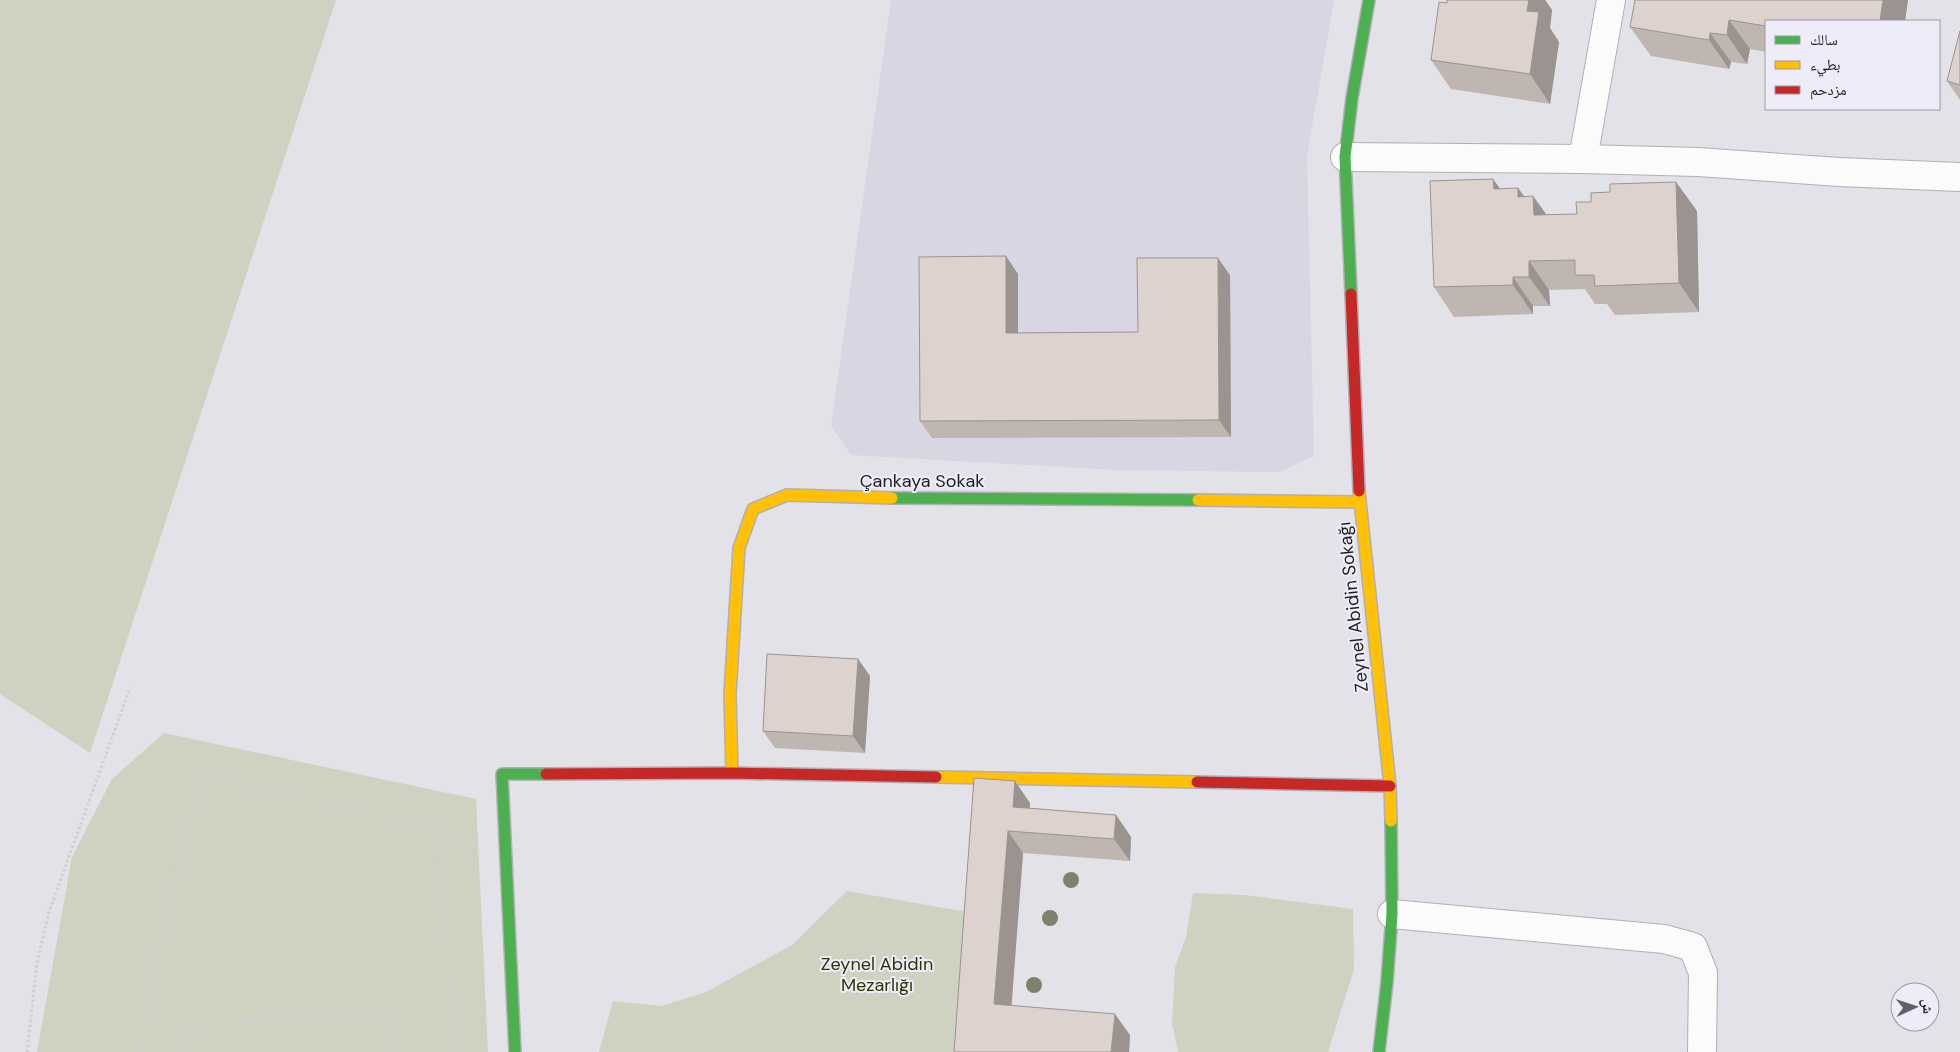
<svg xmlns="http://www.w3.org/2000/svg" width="1960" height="1052" font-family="'DM Sans','Noto Naskh Arabic',sans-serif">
<rect width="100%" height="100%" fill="#e3e2e9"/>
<polygon fill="#d8d6e3" points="891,0 1334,0 1307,156 1314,456 1280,472 1116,470 851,455 831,426"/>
<g fill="#cdd3c0">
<polygon points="0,0 336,0 90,753 0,694"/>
<polygon points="164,733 476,799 488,1052 37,1052 72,857 112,779"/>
<polygon points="847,891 990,916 977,1052 599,1052 613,1001 662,1006 706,992 792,945"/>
<polygon points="1193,893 1245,895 1353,909 1354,969 1328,1052 1178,1052 1172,1023 1175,967 1186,937"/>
</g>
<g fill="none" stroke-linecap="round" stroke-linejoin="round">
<g stroke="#b0afb4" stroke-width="30">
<g id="street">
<polyline points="1345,157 1583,159 1698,162 1839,172 1960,177"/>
<polyline points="1583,159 1611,0"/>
<polyline points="1392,914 1664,939 1693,947 1703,973 1702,1052"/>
</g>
</g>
<g stroke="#b0afb4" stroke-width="14">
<g id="fast">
<polyline points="1351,294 1345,157 1352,98 1369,0"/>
<polyline points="892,498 1198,500"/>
<polyline points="515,1052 502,774 546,774"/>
<polyline points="1379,1052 1387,982 1392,914 1391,821"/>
</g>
</g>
<g stroke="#b0afb4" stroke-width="14">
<g id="slow">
<polyline points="1359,491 1390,786 1391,821"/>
<polyline points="1198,500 1359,502"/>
<polyline points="732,773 730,694 739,548 753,509 787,495 892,498"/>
<polyline points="936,777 1197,782"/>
</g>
</g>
<g stroke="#b0afb4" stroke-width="14">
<g id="jam">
<polyline points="1351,294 1359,491"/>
<polyline points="546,774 732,773 936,777"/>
<polyline points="1197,782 1390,786"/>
</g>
</g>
<g stroke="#d0cfd2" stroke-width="3" stroke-dasharray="2.5 2.5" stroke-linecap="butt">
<polyline points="27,1052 37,963 49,912 130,688"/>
<path d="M141 1052C149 960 179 864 203 774L440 831"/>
<polyline points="187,1052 185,1026 391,1013 394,1052"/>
<polyline points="453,1052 440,831 470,838 473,866"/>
</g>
<use href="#street" stroke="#fbfbfc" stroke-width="28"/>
<use href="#fast" stroke="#4caf50" stroke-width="11"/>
<use href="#slow" stroke="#ffc107" stroke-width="11"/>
<use href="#jam" stroke="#c62828" stroke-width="11"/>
</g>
<g fill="#7d826a">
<circle cx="1071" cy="880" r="8"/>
<circle cx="1050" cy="918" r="8"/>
<circle cx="1034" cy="985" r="8"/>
</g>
<g fill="#bfb5b1">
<polygon points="1447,0 1545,0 1552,10 1550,28 1559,42 1550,104 1451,89 1431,60"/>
<polygon points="1635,0 1908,0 1905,21 1766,21 1766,52 1750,49 1747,64 1731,62 1729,69 1651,56 1630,27"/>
<polygon points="1960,31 1960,100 1947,81"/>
<polygon points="1493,179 1500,189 1518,188 1524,196 1533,196 1546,215 1697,211 1699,312 1615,315 1607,304 1595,304 1585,289 1549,290 1550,306 1533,306 1533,314 1454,317 1434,287"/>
<polygon points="1018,274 1018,333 1138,332 1230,275 1231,437 932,438 920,421"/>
<polygon points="858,659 870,676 865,753 775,748 763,731"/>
<polygon points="974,778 1030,803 1030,808 1116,815 1131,837 1130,861 1023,853 1011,1005 1130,1035 1129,1052 954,1052"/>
</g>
<g fill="#9b9390">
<polygon points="1524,0 1545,0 1552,10 1550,28 1559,42 1550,104 1530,74 1527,11"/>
<polygon points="1883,0 1908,0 1905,21 1880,21"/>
<polygon points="1729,20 1750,49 1747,64 1727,35"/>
<polygon points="1710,33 1731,62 1729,69 1709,40"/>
<polygon points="1493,179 1514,208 1494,189"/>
<polygon points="1676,182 1697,211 1699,312 1679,283"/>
<polygon points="1518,188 1534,211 1533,196 1554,225 1555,245 1518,197"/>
<polygon points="1006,256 1018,274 1018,350 1006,333"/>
<polygon points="1218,258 1230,275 1231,437 1219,420"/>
<polygon points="1529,261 1549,290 1550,306 1529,277"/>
<polygon points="1513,277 1533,306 1533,314 1513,285"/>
<polygon points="858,659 870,676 865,753 853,736"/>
<polygon points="1015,781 1030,803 1028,829 1013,807"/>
<polygon points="1116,815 1131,837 1130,861 1114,839"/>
<polygon points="1008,831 1023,853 1010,1026 994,1004"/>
<polygon points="1115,1014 1130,1035 1129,1052 1111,1052"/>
</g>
<g fill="#ded2ce" stroke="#9b9390">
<polygon points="1447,0 1529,0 1527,11 1539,12 1530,74 1431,60 1439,2 1447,3"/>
<polygon points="1635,0 1883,0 1880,21 1766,21 1766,26 1729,20 1727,35 1710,33 1709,40 1630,27"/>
<polygon points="1960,31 1960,85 1947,81"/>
<polygon points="1493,179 1494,189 1518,188 1518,197 1533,196 1534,215 1577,214 1576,202 1591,202 1591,193 1610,192 1610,184 1676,182 1679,283 1595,286 1594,275 1575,275 1575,260 1529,261 1529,277 1513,277 1513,285 1434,287 1430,181"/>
<polygon points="1006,256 1006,333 1138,332 1137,258 1218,258 1219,420 920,421 919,257"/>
<polygon points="767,654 858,659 853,736 763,731"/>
<polygon points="974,778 1015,781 1013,807 1116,815 1114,839 1008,831 994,1004 1115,1014 1111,1052 954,1052"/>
</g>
<g text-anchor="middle" stroke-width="4" stroke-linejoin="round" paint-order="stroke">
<g font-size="18" fill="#1d1c20" stroke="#efecf9">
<text x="922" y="487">Çankaya Sokak</text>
<text transform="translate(1353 607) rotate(-96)" y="6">Zeynel Abidin Sokağı</text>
</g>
<g font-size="18" fill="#2a3302" stroke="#efecf9">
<text x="877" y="970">Zeynel Abidin<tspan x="877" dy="21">Mezarlığı</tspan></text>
</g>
</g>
<rect x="1765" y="20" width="175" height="90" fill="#efecf9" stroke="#9b99a2"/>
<rect x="1775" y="36" width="25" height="8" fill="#4caf50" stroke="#9b99a2"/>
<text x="1810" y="45" font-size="15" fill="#1d1c20">سالك</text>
<rect x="1775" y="61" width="25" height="8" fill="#ffc107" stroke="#9b99a2"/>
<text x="1810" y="70" font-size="15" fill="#1d1c20">بطيء</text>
<rect x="1775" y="86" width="25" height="8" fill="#c62828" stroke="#9b99a2"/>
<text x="1810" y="95" font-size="15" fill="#1d1c20">مزدحم</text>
<g transform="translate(1915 1007) rotate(87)"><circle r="24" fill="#efecf9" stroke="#9b99a2"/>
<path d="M0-4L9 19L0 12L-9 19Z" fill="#626166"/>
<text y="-8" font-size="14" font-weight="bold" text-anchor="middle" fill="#1d1c20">ش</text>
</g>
</svg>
